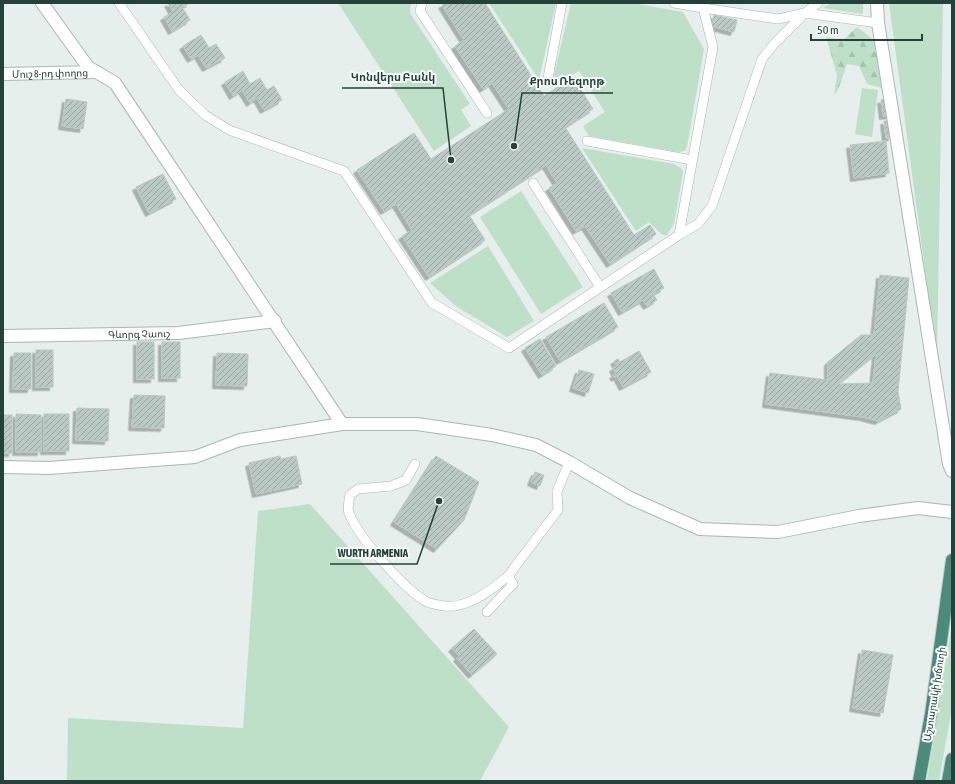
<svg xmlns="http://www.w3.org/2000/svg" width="955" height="784" font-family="'Asap Condensed','Noto Sans Armenian',sans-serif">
<defs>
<pattern id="forest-firs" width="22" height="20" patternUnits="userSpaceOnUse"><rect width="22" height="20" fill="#bfe0c8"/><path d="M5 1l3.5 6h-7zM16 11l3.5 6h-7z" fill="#a4c1ad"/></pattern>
<pattern id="building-hatch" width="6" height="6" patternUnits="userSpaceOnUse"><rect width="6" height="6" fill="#bbcac4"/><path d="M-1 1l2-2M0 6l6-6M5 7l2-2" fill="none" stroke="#98a6a0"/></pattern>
<filter id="shadow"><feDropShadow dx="-3.5" dy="3.5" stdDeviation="0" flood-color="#0004"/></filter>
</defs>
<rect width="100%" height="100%" fill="#e6efeb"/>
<g fill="#bfe0c8">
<polygon points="338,3 411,3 410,13 470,104 461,110 471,126 434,151"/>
<polygon points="489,3 556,3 539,80"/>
<polygon points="571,3 632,3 683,12 704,49 687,147 684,151 678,152 589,136 583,126 605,112 603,109 579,71 558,85 553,79"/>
<polygon points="831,3 863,3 863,14 823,8"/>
<polygon points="889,3 943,3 937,359"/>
<polygon points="862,88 878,90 872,137 855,134"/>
<polygon points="582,148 674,164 682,169 683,173 674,224 666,236 661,234 649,222 636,231"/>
<polygon points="521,191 583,287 541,314 480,217"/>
<polygon points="488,246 534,321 507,337 457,307 430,283"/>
<polygon points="310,504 509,727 480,781 67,781 68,718 243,728 258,511"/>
<polygon points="952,623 952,708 939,781 927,781"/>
</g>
<polygon fill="url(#forest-firs)" points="857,27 880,45 887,89 867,84 859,66 847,64 838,90 834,95 837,75 826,37 843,40"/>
<g fill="url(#building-hatch)" stroke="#b8c9c2" fill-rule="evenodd" filter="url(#shadow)">
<polygon points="168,3 190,3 182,7 190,20 172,31 164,17 173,12"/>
<polygon points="446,3 485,3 544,96 573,77 593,109 565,127 634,235 650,225 656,234 610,264 585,226 576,231 549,188 557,183 546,165 469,215 485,240 429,277 402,236 412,230 396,204 384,211 357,170 414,133 431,159 509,109 492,83 483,89 455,46 464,40 442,5"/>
<polygon points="714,15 737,20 734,32 711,26"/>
<polygon points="201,35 209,48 216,44 225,58 206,68 198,55 191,59 183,46"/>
<polygon points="243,71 250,84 260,78 267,90 274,86 282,100 264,110 257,98 250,103 242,90 233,96 225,82"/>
<polygon points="66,99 87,102 83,129 62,126"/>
<polygon points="888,99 890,115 883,116 881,100"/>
<polygon points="884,121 890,121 892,137 886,138"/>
<polygon points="886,141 889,173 854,178 850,145"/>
<polygon points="163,174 176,199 149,213 136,187"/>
<polygon points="654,269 664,288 653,294 657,300 647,306 643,300 622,312 611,293"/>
<path d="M880 275 909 278 898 392 901 409 878 421 863 417 766 404 770 373 828 380V362L861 335H874ZM876 354 873 383 838 384Z"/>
<polygon points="604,303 618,327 560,361 546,337"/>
<polygon points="540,339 556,366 542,375 525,348"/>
<rect x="137" y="342" width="17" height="37"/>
<rect x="162" y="342" width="18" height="36"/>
<rect x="36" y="350" width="17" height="37"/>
<polygon points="639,351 651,372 623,387 617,376 615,378 613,375 616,374 613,368 617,366 614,361 618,359 620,362"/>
<polygon points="14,353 31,353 31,389 13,389"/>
<polygon points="217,353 248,354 247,386 216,385"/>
<polygon points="579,370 594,374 588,393 573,388"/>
<polygon points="134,395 165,396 164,428 132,427"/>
<polygon points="77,408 109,409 108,441 76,440"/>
<polygon points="16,414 41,415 41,452 16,452"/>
<rect x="44" y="414" width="25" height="37"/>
<rect x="3" y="415" width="9" height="38"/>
<polygon points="280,456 281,459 296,456 302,484 256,494 249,463"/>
<polygon points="436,456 479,482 464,520 437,549 394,522"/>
<polygon points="535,472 544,475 540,486 531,482"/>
<polygon points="474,629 497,654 472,675 457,658 459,656 452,648"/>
<polygon points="862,650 893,655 883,713 853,708"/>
</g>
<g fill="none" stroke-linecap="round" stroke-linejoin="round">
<g stroke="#a8b8b2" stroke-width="10">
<g id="service">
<polyline points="119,3 179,90 205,115 229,130 344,171 432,303 509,348 679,235 713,47 703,8 674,3"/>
<polyline points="422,3 420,11 487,113"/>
<polyline points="703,8 778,19 805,13 818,3"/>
<polyline points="548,78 562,3"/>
<polyline points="587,141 692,160"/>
<polyline points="533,183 600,287"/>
<polyline points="679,235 698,224 712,206 762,59 774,44 805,13 878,23"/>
<path d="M415 464 406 480 391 486 358 489 350 495C349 501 347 508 349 513 358 537 405 590 427 602 431 604 439 605 444 606 466 609 493 589 508 576"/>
<polyline points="487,612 513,584 508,576 558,510 557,492 569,462"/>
</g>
</g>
<g stroke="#a8b8b2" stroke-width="14">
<g id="minor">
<polyline points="42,3 88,67 115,83 342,424"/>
<polyline points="877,3 878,23 949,464 952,471"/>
<path id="s1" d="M3 74 97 72"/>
<path id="s2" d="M3 336 178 333 275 321"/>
<polyline points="3,467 49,468 195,457 240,440 342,424 417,424 492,435 536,445 569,462 630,498 700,529 778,532 859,516 918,508 952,512"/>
</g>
</g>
<g stroke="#c2cac8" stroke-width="14">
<g id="trunk">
<polyline points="919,781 931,714 952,560"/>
<polyline points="948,781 952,759"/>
</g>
</g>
<use href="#service" stroke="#fff" stroke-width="9"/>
<use href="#minor" stroke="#fff" stroke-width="12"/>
<use href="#trunk" stroke="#4c8a7c" stroke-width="12"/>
</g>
<g text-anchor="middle" stroke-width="4" stroke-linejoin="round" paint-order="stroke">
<g font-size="10" fill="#24423a" stroke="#f7fbf9">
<text dy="4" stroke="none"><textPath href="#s1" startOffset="47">Մուշ 8-րդ փողոց</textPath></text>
<text dy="4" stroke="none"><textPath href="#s2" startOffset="136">Գևորգ Չաուշ</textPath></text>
<text transform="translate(934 694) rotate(-81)" y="4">Աշտարակի խճուղի</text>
</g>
</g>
<path fill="none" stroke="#24423a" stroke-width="1.5" d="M451 160L443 88H342M514 146L522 93H613M439 501L417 564H330"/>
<g fill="#24423a" stroke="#f7fbf9" stroke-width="1.5">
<circle cx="451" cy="160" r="4"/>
<circle cx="514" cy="146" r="4"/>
<circle cx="439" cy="501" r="4"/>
</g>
<g font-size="11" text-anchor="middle" font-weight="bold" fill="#24423a" stroke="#f7fbf9" stroke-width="4" stroke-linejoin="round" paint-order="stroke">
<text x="393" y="81">Կոնվերս Բանկ</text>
<text x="567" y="85">Քրոս Ռեզորթ</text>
<text x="373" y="557">WURTH ARMENIA</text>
</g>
<rect width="955" height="784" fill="none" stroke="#24423a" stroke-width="8"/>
<path d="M811 34v6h111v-6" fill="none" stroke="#24423a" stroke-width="2"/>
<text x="817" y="34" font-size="12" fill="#24423a" stroke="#f7fbf9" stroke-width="3" paint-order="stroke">50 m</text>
</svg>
